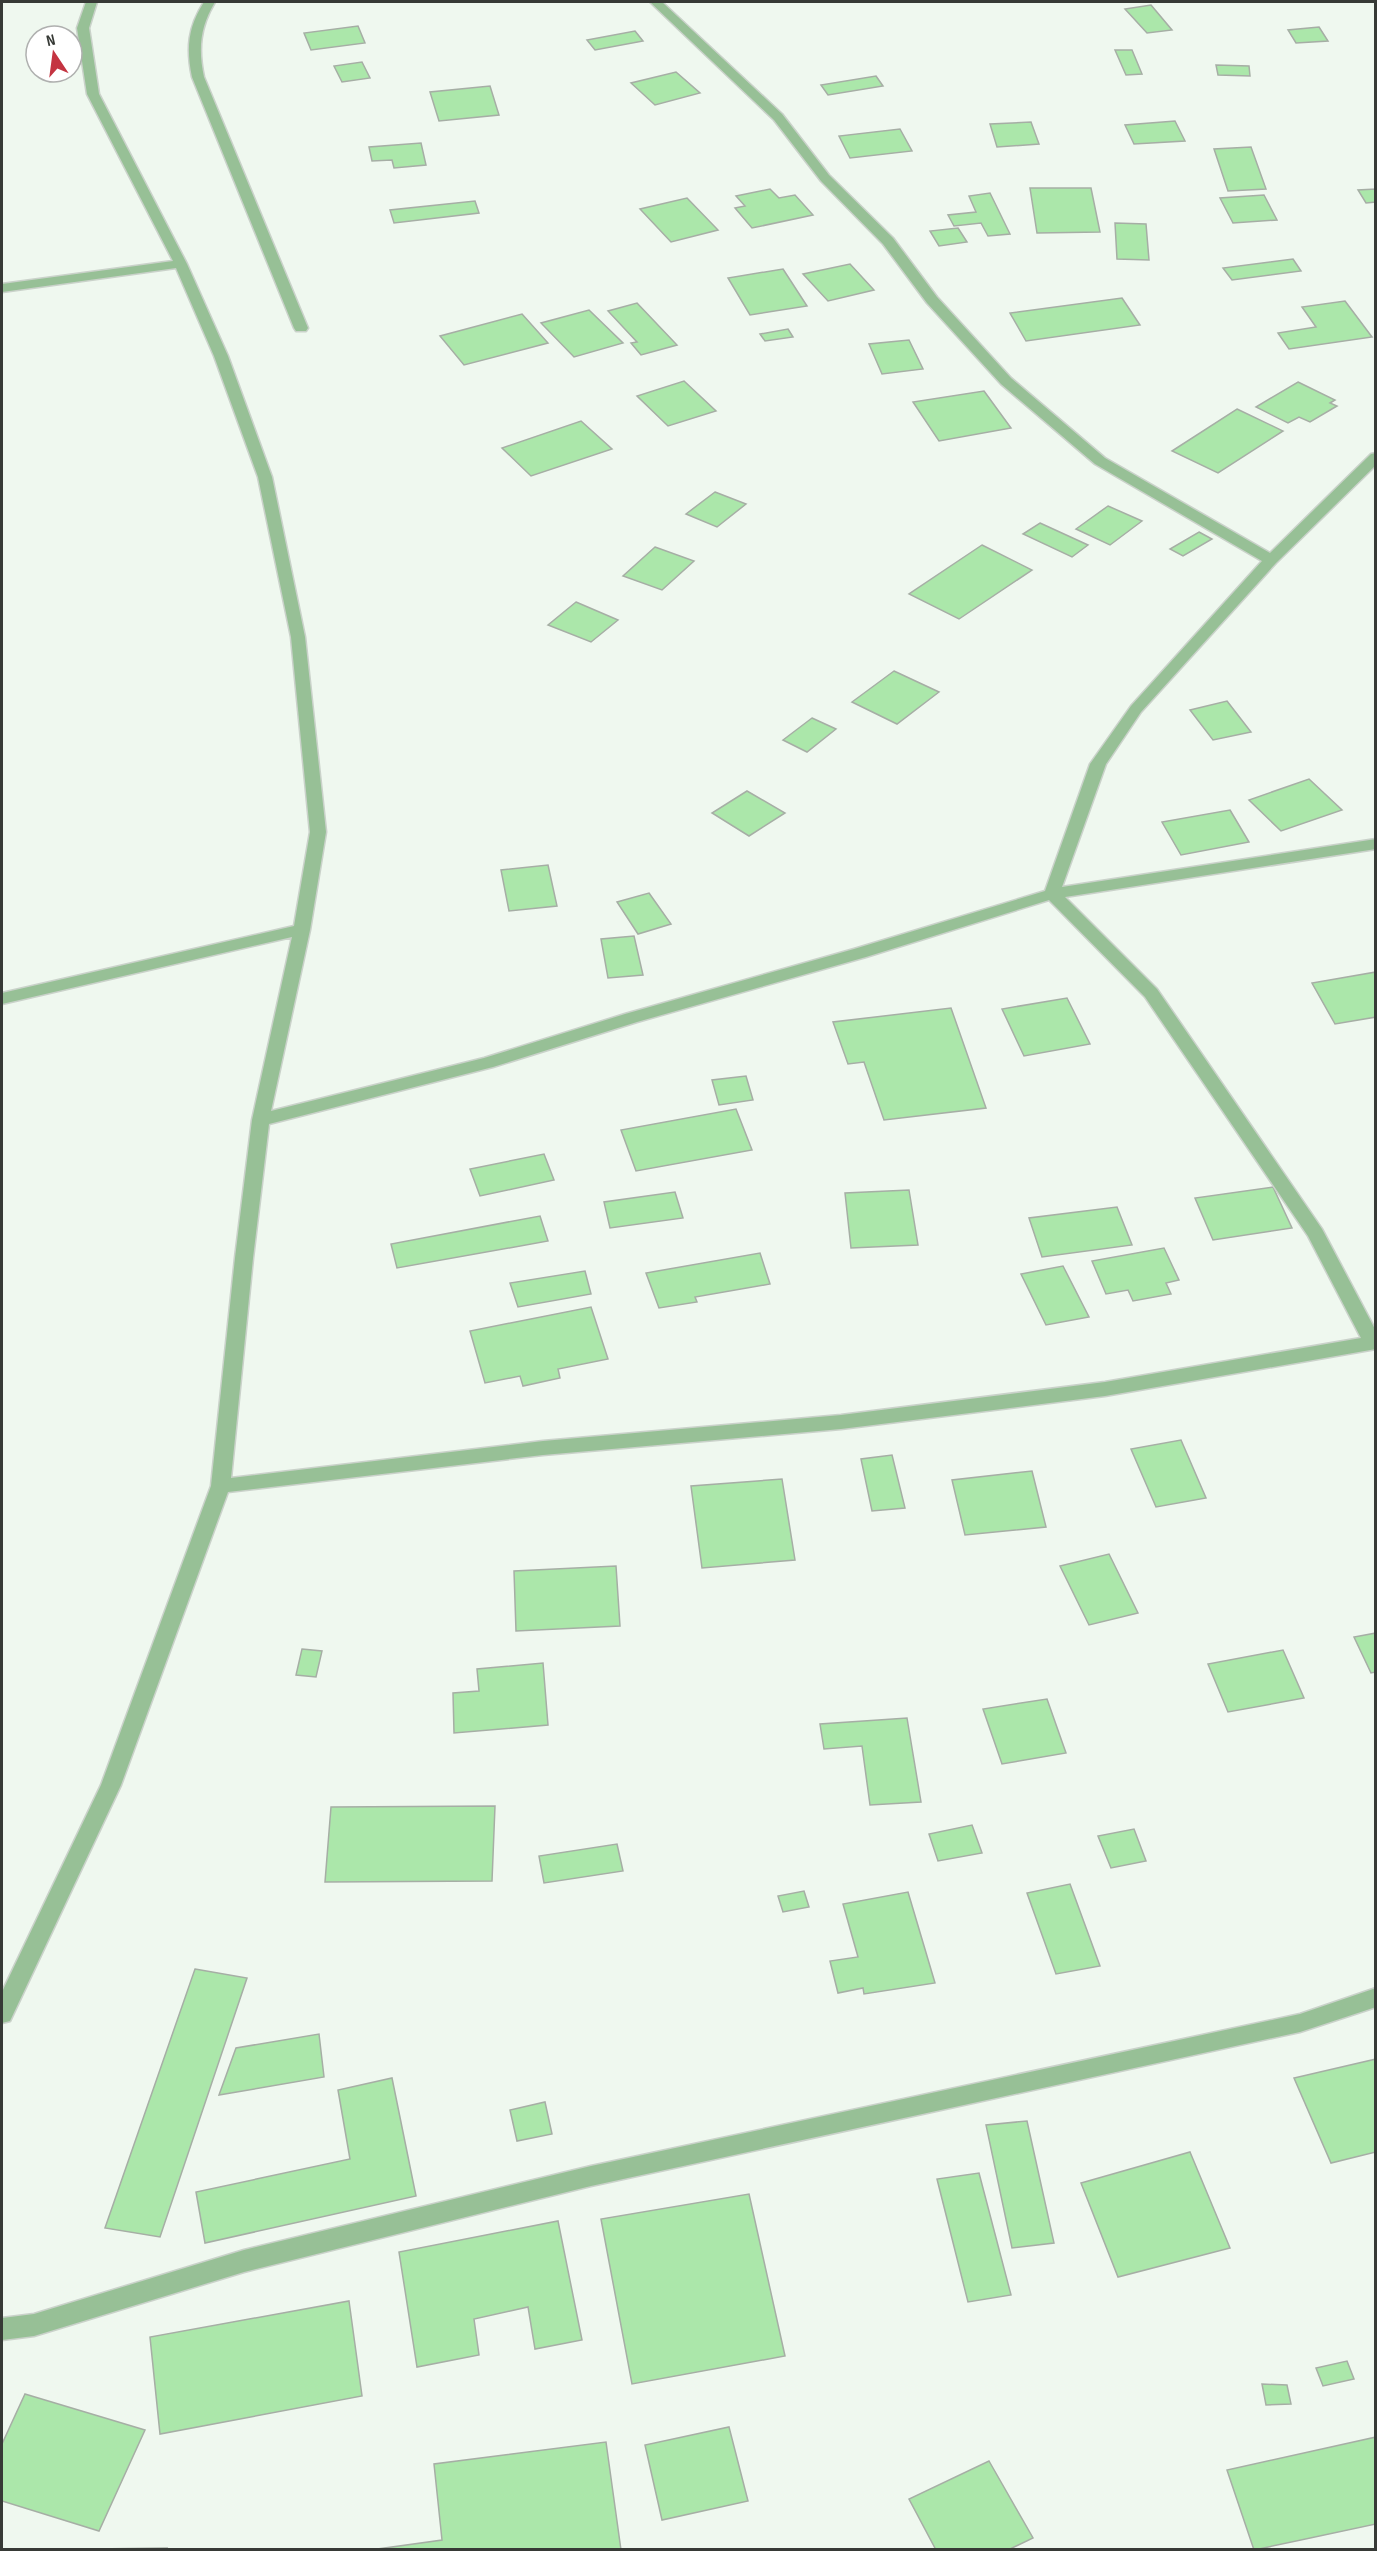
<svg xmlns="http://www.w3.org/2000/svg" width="1377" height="2551" font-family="'Sofia Sans Condensed',sans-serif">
<rect width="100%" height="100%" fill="#eff8ef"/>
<g fill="#abe7aa" stroke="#a6aea5" stroke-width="1.5">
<polygon points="1151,5 1172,30 1147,33 1125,9"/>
<polygon points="358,26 365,43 311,50 304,33"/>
<polygon points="1319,27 1328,41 1296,43 1288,30"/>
<polygon points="635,31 643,41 595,50 587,40"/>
<polygon points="1115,50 1132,50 1142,74 1126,75"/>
<polygon points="362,62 370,78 342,82 334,66"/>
<polygon points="1216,65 1249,66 1250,76 1218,75"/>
<polygon points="676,72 700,93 655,105 631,83"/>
<polygon points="876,76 883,86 828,95 821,85"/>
<polygon points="490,86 499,115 439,121 430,92"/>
<polygon points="1175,121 1185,141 1134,144 1125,125"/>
<polygon points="1031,122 1039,144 997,147 990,124"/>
<polygon points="900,129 912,151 850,158 839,136"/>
<polygon points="421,143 426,165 394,168 392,160 372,161 369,147"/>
<polygon points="1251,147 1266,189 1228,191 1214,149"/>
<polygon points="1030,188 1091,188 1100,232 1037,233"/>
<polygon points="770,189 779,198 795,195 813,215 752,228 735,208 745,206 736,196"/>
<polygon points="1376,189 1376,202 1366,203 1358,190"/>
<polygon points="990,193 1010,234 988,236 981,223 954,226 948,215 976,212 969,196"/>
<polygon points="1264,195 1277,220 1233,223 1220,198"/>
<polygon points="687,198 718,230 671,242 640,209"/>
<polygon points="475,201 479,213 394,223 390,210"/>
<polygon points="1115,223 1146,224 1149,260 1117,259"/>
<polygon points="958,228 967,242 939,246 930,231"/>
<polygon points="1293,259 1301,271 1232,280 1223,268"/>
<polygon points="850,264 874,290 828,301 803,274"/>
<polygon points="783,269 807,306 750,315 728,278"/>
<polygon points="1122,298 1140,325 1026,341 1010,313"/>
<polygon points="1345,301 1372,337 1289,349 1278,333 1316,327 1302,307"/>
<polygon points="637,303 677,345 641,355 631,343 637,342 608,311"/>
<polygon points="589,310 623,343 574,357 541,323"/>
<polygon points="522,314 548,343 464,365 440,336"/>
<polygon points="788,329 793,337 765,341 760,334"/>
<polygon points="909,340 923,369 882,374 869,344"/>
<polygon points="684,381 716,411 668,426 637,396"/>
<polygon points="1298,382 1335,400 1330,403 1337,406 1310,422 1299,417 1288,423 1256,407"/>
<polygon points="984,391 1011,428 939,441 913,402"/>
<polygon points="1237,409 1283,431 1218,473 1172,451"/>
<polygon points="581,421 612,449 531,476 502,448"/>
<polygon points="715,492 746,504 717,527 686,514"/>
<polygon points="1108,506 1142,521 1110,545 1076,529"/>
<polygon points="1040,523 1088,545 1072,557 1023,534"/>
<polygon points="1199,532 1212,539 1183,556 1170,549"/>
<polygon points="982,545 1032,570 959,619 909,594"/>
<polygon points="655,547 694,561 662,590 623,576"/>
<polygon points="576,602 618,620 591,642 548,625"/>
<polygon points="894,671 939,692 897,724 852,702"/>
<polygon points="1227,701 1251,732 1213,740 1190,710"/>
<polygon points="812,718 836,729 807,752 783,740"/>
<polygon points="1309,779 1342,810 1281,831 1249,800"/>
<polygon points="747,791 785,813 749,836 712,813"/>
<polygon points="1230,810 1249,842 1181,855 1162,822"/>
<polygon points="548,865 557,906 509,911 501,870"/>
<polygon points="649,893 671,924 638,934 617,902"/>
<polygon points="634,936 643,975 608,978 601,939"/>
<polygon points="1376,972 1376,1017 1335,1024 1312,983"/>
<polygon points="1067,998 1090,1044 1024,1056 1002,1009"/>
<polygon points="951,1008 986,1108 884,1120 864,1062 848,1064 833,1022"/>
<polygon points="746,1076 753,1100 719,1105 712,1080"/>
<polygon points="736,1109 752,1150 636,1171 621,1130"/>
<polygon points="544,1154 554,1180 480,1196 470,1169"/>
<polygon points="1273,1187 1292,1228 1213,1240 1195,1198"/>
<polygon points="909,1190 918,1245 851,1248 845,1193"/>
<polygon points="675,1192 683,1218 610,1228 604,1202"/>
<polygon points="1117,1207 1132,1245 1042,1257 1029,1218"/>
<polygon points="540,1216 548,1241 397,1268 391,1244"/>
<polygon points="1164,1248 1179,1280 1166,1283 1171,1294 1133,1301 1128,1290 1106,1294 1092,1261"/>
<polygon points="760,1253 770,1284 695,1297 697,1302 659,1308 646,1273"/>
<polygon points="1063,1266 1089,1317 1046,1325 1021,1274"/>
<polygon points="585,1271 591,1294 518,1307 510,1283"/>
<polygon points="591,1307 608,1359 558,1369 560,1378 523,1386 520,1376 485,1383 470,1331"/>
<polygon points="1181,1440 1206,1498 1156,1507 1131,1449"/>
<polygon points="892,1455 905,1508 872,1511 861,1459"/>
<polygon points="1032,1471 1046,1527 965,1535 952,1480"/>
<polygon points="782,1479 795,1560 702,1568 691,1486"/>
<polygon points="1109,1554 1138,1613 1089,1625 1060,1566"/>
<polygon points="616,1566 620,1626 516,1631 514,1571"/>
<polygon points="1376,1633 1376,1672 1371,1673 1354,1637"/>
<polygon points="302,1649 322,1651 316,1677 296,1675"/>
<polygon points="1283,1650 1304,1698 1228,1712 1208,1664"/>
<polygon points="543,1663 548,1725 454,1733 453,1693 479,1691 477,1669"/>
<polygon points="1047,1699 1066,1753 1002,1764 983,1709"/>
<polygon points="907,1718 921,1802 870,1805 862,1746 824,1749 820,1724"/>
<polygon points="495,1806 492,1881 325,1882 331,1807"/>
<polygon points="972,1825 982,1853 938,1861 929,1834"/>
<polygon points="1134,1829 1146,1861 1111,1868 1098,1836"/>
<polygon points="617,1844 623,1871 544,1883 539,1856"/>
<polygon points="1070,1884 1100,1966 1056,1974 1027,1893"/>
<polygon points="804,1891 809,1907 783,1912 778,1896"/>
<polygon points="908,1892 935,1983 864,1994 863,1988 838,1993 830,1961 858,1957 843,1904"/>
<polygon points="195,1969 247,1978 160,2237 105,2228"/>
<polygon points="319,2034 324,2077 219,2095 236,2048"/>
<polygon points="1376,2059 1376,2152 1331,2163 1294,2078"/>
<polygon points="392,2078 416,2196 205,2243 196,2192 350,2159 338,2090"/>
<polygon points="545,2102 552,2134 517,2141 510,2110"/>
<polygon points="1027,2121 1054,2243 1012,2248 986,2125"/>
<polygon points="1190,2152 1230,2248 1118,2277 1081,2183"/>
<polygon points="979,2173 1011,2295 968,2302 937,2179"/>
<polygon points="749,2194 785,2356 632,2384 601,2219"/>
<polygon points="558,2221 582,2340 535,2349 528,2307 474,2319 479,2355 417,2367 399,2252"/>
<polygon points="349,2301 362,2396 160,2434 150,2337"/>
<polygon points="1347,2361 1354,2379 1323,2386 1316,2368"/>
<polygon points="1262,2384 1287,2385 1291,2404 1266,2405"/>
<polygon points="25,2394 145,2430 99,2531 2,2501 2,2444"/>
<polygon points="729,2427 748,2501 662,2520 645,2445"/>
<polygon points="1376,2437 1376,2524 1254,2550 1227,2470"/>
<polygon points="606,2442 621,2550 370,2550 442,2540 434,2464"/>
<polygon points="989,2461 1033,2538 1008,2550 936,2550 909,2499"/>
<polygon points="167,2548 166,2550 91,2550 92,2549"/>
</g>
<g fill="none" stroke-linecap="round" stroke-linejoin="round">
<g stroke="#cad2ca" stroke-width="3">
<g id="street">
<path d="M86 2H97L89 28 99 94 187 264 228 356 272 477 305 637 326 832 310 930 271 1111 484 1058 625 1014 854 949 1045 891 1090 764 1131 706 1262 561 1095 464 1001 384 927 303 883 244 821 181 774 120 650 2H662L782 114 829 175 893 238 937 297 1011 378 1105 458 1270 553 1371 454 1376 453V465L1276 563 1141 712 1106 764 1062 887 1376 839V849L1065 897 1157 989 1322 1229 1376 1331V1349L1105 1396 841 1429 543 1455 228 1492 121 1785 10 2021 2 2023V1992L101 1785 211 1486 235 1258 252 1120 292 937 2 1004V993L294 926 310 832 291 637 258 477 214 356 176 268 2 292V284L173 261 87 94 77 28ZM1049 900 1145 997 1308 1236 1361 1338 1105 1382 841 1415 543 1441 231 1478 253 1258 269 1124 493 1067 637 1022 866 957Z"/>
<path d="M204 2H215C200 27 198 49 204 77L308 328 306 331H296L294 328 192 77C186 48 188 27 204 2Z"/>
<polygon points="1376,1988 1376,2007 1300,2032 591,2186 244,2272 34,2336 2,2340 2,2318 34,2314 244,2250 591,2166 1300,2014"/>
</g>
</g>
<use href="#street" fill="#97c096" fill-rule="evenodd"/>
</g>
<rect width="1377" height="2551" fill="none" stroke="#373a36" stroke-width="6"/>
<g transform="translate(54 54) rotate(347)"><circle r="28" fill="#ffffff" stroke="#afb0af" stroke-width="1.5"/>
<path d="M0-4.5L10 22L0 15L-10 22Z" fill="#c43441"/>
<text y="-9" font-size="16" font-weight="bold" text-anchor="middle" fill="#373a36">N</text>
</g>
</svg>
